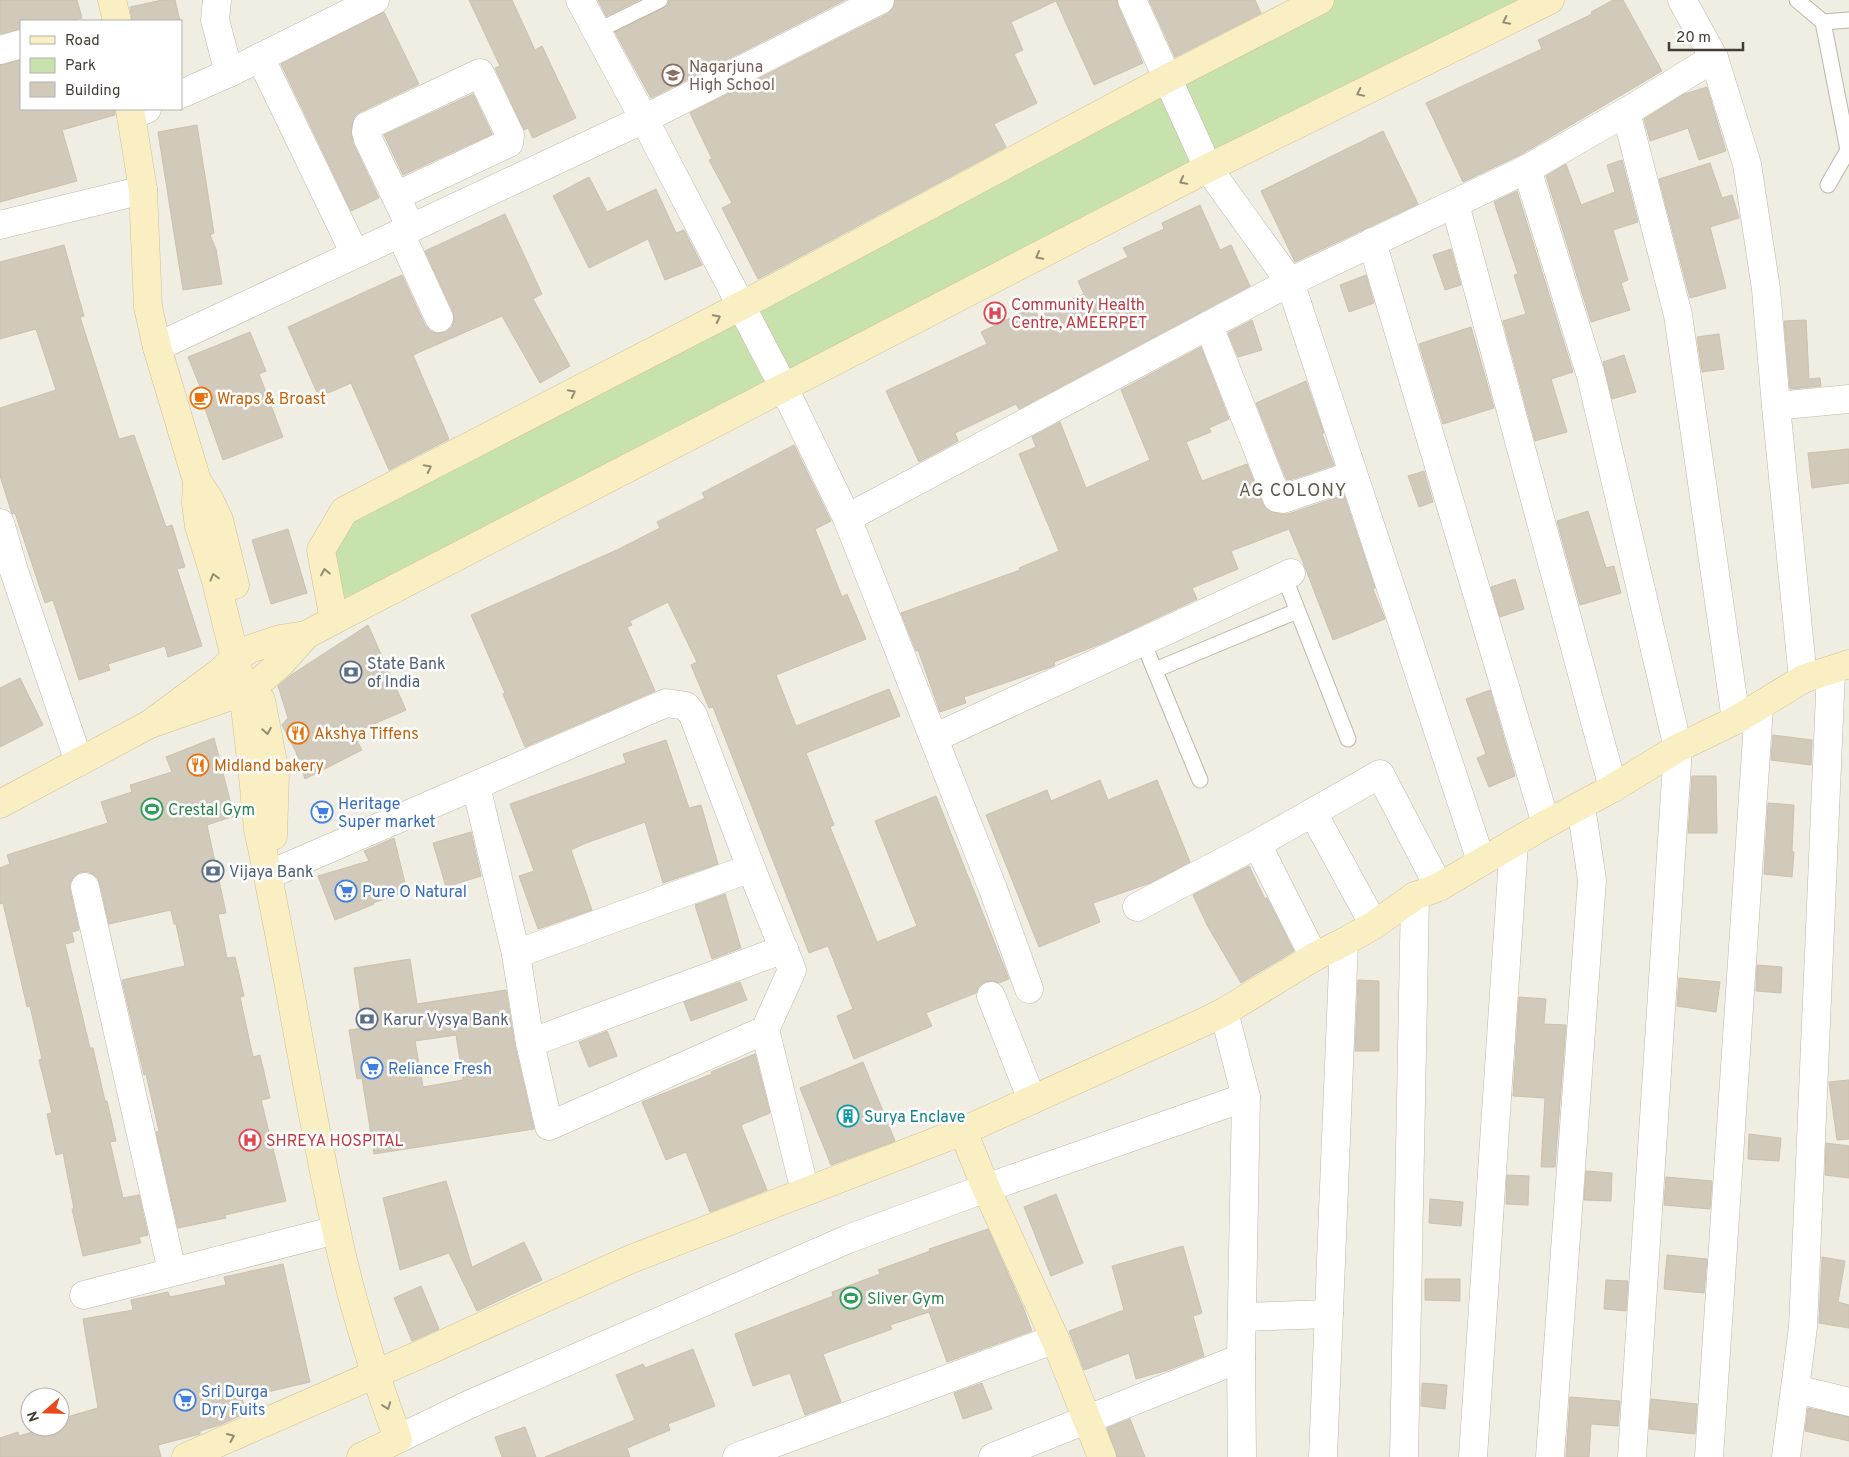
<svg xmlns="http://www.w3.org/2000/svg" width="1849" height="1457" font-family="Overpass,sans-serif">
<rect width="100%" height="100%" fill="#f0ede3"/>
<polygon fill="#c8e2ae" points="1320,0 1550,0 334,620 321,550 344,511"/>
<g fill="#d1c9b9" stroke="#cbc1ad" fill-rule="evenodd">
<polygon points="0,0 77,0 82,18 70,21 21,21 21,29 0,34"/>
<polygon points="162,0 175,0 180,21 132,21 130,7"/>
<polygon points="469,0 512,0 535,50 542,46 576,118 533,138 528,128 524,130 495,68 500,66"/>
<polygon points="598,0 639,0 606,16"/>
<polygon points="669,0 845,0 651,98 615,32 664,8 668,5"/>
<polygon points="895,0 1117,0 1118,6 1143,63 1094,85 1056,1 1011,22 1023,50 1014,54 1037,103 994,124 1006,147 758,279 722,208 732,203 709,160 712,159 690,113 887,14 893,8"/>
<polygon points="1149,0 1255,0 1261,13 1175,57"/>
<polygon points="1613,0 1623,0 1662,71 1520,155 1463,182 1426,103 1542,49 1538,40 1592,14 1591,12"/>
<polygon points="384,12 419,84 360,112 354,117 351,130 353,143 379,198 351,211 281,64"/>
<polygon points="21,60 21,109 115,109 115,115 62,130 77,181 0,202 0,65"/>
<polygon points="1707,87 1726,151 1699,160 1688,128 1650,141 1644,119 1684,94"/>
<polygon points="473,94 492,134 403,175 384,135"/>
<polygon points="197,125 214,233 210,235 216,249 222,284 183,290 158,132"/>
<polygon points="1383,131 1418,204 1295,262 1261,191"/>
<polygon points="1622,160 1638,222 1613,230 1628,280 1621,283 1630,310 1591,322 1546,176 1566,164 1581,205 1615,192 1607,165"/>
<polygon points="1710,163 1722,198 1732,195 1739,218 1710,227 1726,288 1690,298 1659,179"/>
<polygon points="589,177 607,212 656,189 676,233 684,230 702,265 665,280 648,239 589,268 553,196"/>
<polygon points="1517,191 1573,372 1551,379 1567,432 1535,441 1503,321 1526,314 1514,275 1518,274 1494,202"/>
<polygon points="1200,205 1220,250 1231,245 1250,286 1019,409 1016,404 955,433 958,441 919,462 886,391 987,344 981,332 1034,307 1038,316 1084,294 1078,281 1128,257 1123,248 1164,229 1162,223"/>
<polygon points="505,214 542,294 533,299 570,366 540,383 502,316 413,355 449,439 389,470 351,383 319,397 288,327 402,275 425,325 430,331 437,333 446,332 452,327 454,320 453,312 425,251"/>
<polygon points="64,245 84,316 80,317 119,439 134,435 166,527 172,525 185,567 177,569 202,646 168,657 165,646 108,664 110,670 79,680 53,600 45,603 15,513 12,514 0,476 0,408 56,390 36,329 0,339 0,262"/>
<polygon points="1451,249 1461,285 1445,290 1433,255"/>
<polygon points="1366,275 1374,303 1349,312 1340,285"/>
<polygon points="1252,320 1262,350 1238,357 1228,333"/>
<polygon points="1806,320 1809,379 1820,378 1821,386 1790,389 1784,321"/>
<polygon points="1471,327 1494,408 1443,424 1419,344"/>
<polygon points="250,332 266,371 259,374 283,437 223,460 202,400 205,399 188,357"/>
<polygon points="1719,334 1724,369 1702,372 1697,337"/>
<polygon points="1201,347 1229,419 1209,428 1211,432 1186,442 1202,481 1247,464 1263,504 1268,510 1280,514 1288,514 1344,495 1375,588 1373,589 1385,619 1333,640 1305,567 1289,529 1231,551 1238,569 1192,588 1197,599 1103,643 1054,662 1055,665 1051,667 964,697 966,703 940,712 918,650 916,651 901,613 1020,570 1019,568 1059,551 1019,454 1036,447 1032,437 1060,422 1086,488 1150,460 1121,390"/>
<polygon points="1624,355 1636,392 1612,399 1603,362"/>
<polygon points="1306,381 1324,433 1322,434 1334,465 1287,481 1256,403"/>
<polygon points="794,445 831,521 815,529 842,597 847,594 866,639 776,675 796,726 889,689 900,716 806,753 834,825 830,827 877,942 917,926 875,821 936,796 1009,979 999,983 993,981 985,982 979,986 976,993 926,1013 932,1026 854,1059 837,1016 853,1009 828,946 809,953 713,707 709,708 691,665 697,662 668,602 630,621 632,625 627,627 655,691 525,747 503,694 505,693 471,615 619,549 660,528 657,522 705,498 702,493"/>
<polygon points="1849,449 1849,483 1812,488 1808,453"/>
<polygon points="1424,471 1433,502 1419,507 1408,476"/>
<polygon points="1588,511 1606,568 1614,566 1621,593 1580,605 1557,521"/>
<polygon points="288,529 307,593 271,604 252,540"/>
<polygon points="1515,579 1524,609 1500,617 1491,587"/>
<polygon points="368,625 406,710 353,733 362,750 305,779 296,752 282,725 288,718 278,686 291,675"/>
<polygon points="20,678 43,725 0,747 0,688"/>
<polygon points="1490,690 1515,776 1489,787 1477,758 1486,754 1466,699"/>
<polygon points="1773,735 1812,740 1811,765 1771,760"/>
<polygon points="214,738 234,816 207,825 226,913 218,914 227,958 235,957 244,996 240,997 253,1057 260,1055 270,1098 261,1100 286,1201 225,1215 226,1218 178,1228 156,1132 159,1131 146,1074 144,1075 122,980 185,966 176,924 174,924 171,910 109,924 100,884 97,877 89,872 81,872 74,876 70,883 70,890 79,930 72,932 74,942 65,944 90,1048 93,1048 105,1101 107,1101 116,1141 110,1142 123,1198 139,1195 148,1235 139,1237 141,1243 83,1256 72,1209 74,1209 63,1153 56,1155 47,1114 52,1113 39,1060 42,1059 30,1006 27,1007 3,903 0,904 0,868 10,864 7,855 108,823 101,802 132,792 130,785 172,772 166,757"/>
<polygon points="666,740 689,808 701,805 718,864 663,883 645,822 586,843 571,850 592,910 538,929 519,876 534,871 510,804 626,763 623,754"/>
<polygon points="1692,776 1716,776 1717,833 1688,833"/>
<polygon points="1100,780 1108,800 1157,780 1190,862 1150,883 1093,903 1100,922 1039,947 986,815 1047,790 1051,801"/>
<polygon points="1768,803 1794,805 1792,851 1794,852 1792,877 1764,874"/>
<polygon points="471,832 481,876 446,887 433,843"/>
<polygon points="394,838 407,891 373,903 374,904 335,920 318,876 369,861 364,851"/>
<polygon points="1249,866 1265,899 1267,898 1294,951 1241,983 1207,925 1193,895"/>
<polygon points="725,894 741,948 712,959 695,905"/>
<path d="M410 959 417 1004 506 990 515 1046 534 1129 374 1154 362 1078 357 1079 349 1030 363 1028 354 968ZM456 1035 463 1080 423 1087 415 1041Z"/>
<polygon points="1757,965 1782,967 1781,993 1756,991"/>
<polygon points="1679,978 1720,982 1716,1012 1677,1006"/>
<polygon points="1358,980 1379,981 1379,1051 1355,1051"/>
<polygon points="740,982 747,1000 691,1021 684,1002"/>
<polygon points="1519,997 1546,999 1544,1024 1566,1025 1555,1167 1541,1167 1545,1098 1513,1096"/>
<polygon points="607,1031 617,1056 589,1067 579,1042"/>
<polygon points="755,1054 770,1113 741,1125 767,1190 710,1212 686,1152 666,1160 642,1102 712,1074 711,1072"/>
<polygon points="863,1062 895,1141 831,1165 800,1088"/>
<polygon points="1849,1080 1849,1139 1837,1140 1829,1082"/>
<polygon points="1749,1134 1781,1138 1779,1161 1748,1159"/>
<polygon points="1826,1143 1849,1146 1849,1178 1825,1175"/>
<polygon points="1586,1171 1612,1173 1611,1201 1584,1200"/>
<polygon points="1507,1175 1529,1176 1528,1205 1506,1204"/>
<polygon points="1666,1177 1712,1181 1710,1209 1664,1205"/>
<polygon points="446,1181 472,1267 524,1242 542,1280 477,1311 449,1253 400,1270 383,1198"/>
<polygon points="1056,1194 1083,1263 1051,1276 1024,1207"/>
<polygon points="1430,1199 1463,1202 1461,1226 1429,1223"/>
<polygon points="988,1229 1023,1307 1032,1331 947,1362 929,1312 890,1325 892,1329 823,1354 841,1402 805,1415 790,1373 753,1386 735,1334 833,1296 832,1292 880,1274 878,1270 930,1251 929,1249"/>
<polygon points="1183,1246 1202,1313 1193,1316 1204,1356 1168,1370 1136,1379 1129,1353 1084,1370 1069,1331 1124,1310 1112,1266"/>
<polygon points="1667,1255 1707,1259 1704,1293 1664,1289"/>
<polygon points="1822,1257 1845,1261 1838,1302 1849,1305 1849,1328 1819,1323"/>
<polygon points="283,1264 310,1382 242,1398 246,1413 220,1425 200,1431 200,1434 158,1445 161,1457 0,1457 0,1438 18,1432 19,1436 49,1427 60,1427 60,1419 98,1408 83,1319 133,1310 131,1300 168,1292 170,1297 226,1285 224,1277"/>
<polygon points="1425,1279 1460,1279 1460,1301 1425,1300"/>
<polygon points="1606,1280 1628,1281 1626,1311 1604,1309"/>
<polygon points="421,1286 439,1329 412,1341 394,1298"/>
<polygon points="693,1349 715,1406 668,1424 670,1430 627,1448 630,1457 545,1457 635,1420 616,1375 643,1364 645,1368"/>
<polygon points="982,1383 992,1409 963,1419 954,1393"/>
<polygon points="1422,1383 1447,1385 1445,1409 1421,1406"/>
<polygon points="1570,1397 1620,1401 1618,1426 1591,1424 1589,1457 1566,1457"/>
<polygon points="1651,1399 1697,1404 1695,1434 1649,1429"/>
<polygon points="1808,1408 1849,1417 1849,1441 1805,1431"/>
<polygon points="1130,1419 1145,1457 1117,1457 1107,1428"/>
<polygon points="525,1427 536,1457 502,1457 495,1437"/>
</g>
<g fill="none" stroke-linecap="round" stroke-linejoin="round">
<g stroke="#beb7a9" stroke-width="17">
<g id="lane">
<polyline points="1797,0 1823,22 1848,150 1828,185"/>
<polyline points="1823,22 1849,20"/>
<polyline points="597,31 660,0"/>
<polyline points="1284,576 1348,739"/>
<polyline points="1143,642 1200,780"/>
<polyline points="1155,670 1297,611"/>
</g>
</g>
<g stroke="#beb7a9" stroke-width="29">
<g id="street">
<polyline points="217,0 215,20 229,73"/>
<polyline points="580,0 644,119 784,388 847,518 993,889 1029,989"/>
<polyline points="1132,0 1208,168 1290,282 1481,861"/>
<polyline points="1682,0 1714,58 1747,164 1766,289 1776,406 1803,679"/>
<polyline points="0,50 21,44"/>
<polyline points="260,57 355,254"/>
<polyline points="181,94 229,73 375,0"/>
<polyline points="1626,112 1678,315 1736,720"/>
<polyline points="131,116 147,109"/>
<polyline points="1527,169 1591,376 1678,748 1632,1457"/>
<polyline points="396,196 509,143 510,135 480,73 367,126 366,132 368,139 411,228"/>
<polyline points="1455,204 1613,788"/>
<polyline points="0,225 143,190"/>
<polyline points="400,233 439,318"/>
<polyline points="1372,242 1546,824"/>
<polyline points="1209,326 1277,498 1283,499 1353,475"/>
<polyline points="157,347 644,119 880,0"/>
<polyline points="1776,406 1849,399"/>
<polyline points="847,518 1290,282 1527,169 1626,112 1714,58"/>
<polyline points="0,523 14,571 79,762"/>
<polyline points="934,738 1291,573"/>
<polyline points="1313,813 1374,925"/>
<polyline points="1257,844 1314,957"/>
<polyline points="268,875 666,703 686,706 693,715 751,868 792,970 765,1030 549,1126 530,1043 516,954 476,786"/>
<polyline points="85,887 172,1271"/>
<polyline points="1137,907 1257,844 1380,774 1439,887"/>
<polyline points="516,954 751,868"/>
<polyline points="991,996 1032,1100"/>
<polyline points="1224,1012 1246,1097 1241,1358 1242,1457"/>
<polyline points="765,1030 805,1191"/>
<polyline points="530,1043 784,949"/>
<polyline points="84,1295 336,1230"/>
<polyline points="1242,1317 1329,1314"/>
<polyline points="1796,1389 1849,1402"/>
<polyline points="398,1439 468,1405 848,1239 986,1188 1246,1097"/>
<polyline points="737,1457 1055,1339"/>
<polyline points="993,1457 1241,1358"/>
<polyline points="1323,1457 1344,942"/>
<polyline points="1404,1457 1415,896"/>
<polyline points="1473,1457 1514,843"/>
<polyline points="1550,1457 1592,880 1581,806"/>
<polyline points="1709,1457 1759,707"/>
<polyline points="1786,1457 1803,1327 1831,671"/>
</g>
</g>
<g stroke="#cdc195" stroke-width="29">
<g id="secondary">
<polyline points="112,0 117,21"/>
<polyline points="130,109 143,190 148,307 157,347 197,481 209,499 219,520 235,585"/>
<path d="M197 481 196 503 199 526 215 577 243 690 253 776 258 829C287 962 307 1097 336 1229 351 1301 373 1370 398 1439L361 1457"/>
<polyline points="334,620 321,550 344,511 741,306 1168,78 1320,0"/>
<polyline points="261,700 275,773 273,836"/>
<polyline points="150,724 228,697 258,683 281,663 306,635 334,620 1208,168 1550,0"/>
<polyline points="0,804 150,724 219,673 235,658 250,649 280,639 306,635"/>
<polyline points="963,1131 986,1188 1055,1339 1102,1457"/>
<polyline points="186,1457 421,1354 631,1259 963,1131 1206,1021 1224,1012 1314,957 1344,942 1374,925 1415,896 1439,887 1546,824 1613,788 1678,748 1736,720 1803,679 1849,664"/>
</g>
</g>
<use href="#lane" stroke="#fff" stroke-width="15"/>
<use href="#street" stroke="#fff" stroke-width="28"/>
<use href="#secondary" stroke="#faefc2" stroke-width="28"/>
</g>
<defs><path id="oneway-chevron" d="M-2-3.5L2.5 0L-2 3.5" fill="none" stroke-width="1.6" stroke-linecap="round" stroke-linejoin="round" transform="scale(1.25)"/></defs>
<g stroke="#948d74">
<use href="#oneway-chevron" transform="translate(1506 21) rotate(154)"/>
<use href="#oneway-chevron" transform="translate(1360 93) rotate(154)"/>
<use href="#oneway-chevron" transform="translate(1183 181) rotate(152)"/>
<use href="#oneway-chevron" transform="translate(1039 256) rotate(152)"/>
<use href="#oneway-chevron" transform="translate(717 318) rotate(-27)"/>
<use href="#oneway-chevron" transform="translate(572 393) rotate(-27)"/>
<use href="#oneway-chevron" transform="translate(428 468) rotate(-27)"/>
<use href="#oneway-chevron" transform="translate(325 572) rotate(-101)"/>
<use href="#oneway-chevron" transform="translate(214 577) rotate(-106)"/>
<use href="#oneway-chevron" transform="translate(267 731) rotate(80)"/>
<use href="#oneway-chevron" transform="translate(387 1406) rotate(70)"/>
<use href="#oneway-chevron" transform="translate(231 1437) rotate(-24)"/>
</g>
<defs>
<g id="school-ring" transform="scale(1.125)"><circle r="9.5" fill="#fff" stroke="#8d6e63" stroke-width="1.5"/><path d="M0-5L7-2L0 1L-7-2ZM-4 1L0 2.5L4 1V4Q0 6-4 4Z" fill="#8d6e63"/></g>
<g id="hospital-ring" transform="scale(1.125)"><circle r="9.5" fill="#fff" stroke="#e0444e" stroke-width="1.5"/><path d="M-5-5h3v3.5h4V-5h3V5h-3V1.5h-4V5h-3Z" fill="#e0444e"/></g>
<g id="cafe-ring" transform="scale(1.125)"><circle r="9.5" fill="#fff" stroke="#e8710a" stroke-width="1.5"/><path d="M-5.5-4.5H6V0H3Q3 3.5 0 3.5H-2.5Q-5.5 3.5-5.5 0ZM3-3.2v2h1.7v-2ZM-6 4.5H4V6H-6Z" fill="#e8710a"/></g>
<g id="bank-ring" transform="scale(1.125)"><circle r="9.5" fill="#fff" stroke="#5c6f8a" stroke-width="1.5"/><path d="M-6-4H6V4H-6ZM0-2.3a2.3 2.3 0 1 0 0 4.6a2.3 2.3 0 1 0 0-4.6Z" fill="#5c6f8a"/></g>
<g id="restaurant-ring" transform="scale(1.125)"><circle r="9.5" fill="#fff" stroke="#e8710a" stroke-width="1.5"/><path d="M-5-6h1v4h1v-4h1v4h1v-4h1v5L-1.5 .5V6h-2V.5L-5-1ZM5-6V6H3V1.5H1.5Q1.5-4 5-6Z" fill="#e8710a"/></g>
<g id="stadium-ring" transform="scale(1.125)"><circle r="9.5" fill="#fff" stroke="#2e9e5b" stroke-width="1.5"/><path d="M0-5a6.5 5 0 1 0 0 10a6.5 5 0 1 0 0-10ZM-3.5-1.8h7v3.6h-7Z" fill="#2e9e5b"/></g>
<g id="supermarket-ring" transform="scale(1.125)"><circle r="9.5" fill="#fff" stroke="#3f7fe0" stroke-width="1.5"/><path d="M-6-5.5h2.5l.6 2H6L4.5 2H-2.5L-4.4-4H-6ZM-1.5 3.2a1.3 1.3 0 1 0 .1 0ZM3 3.2a1.3 1.3 0 1 0 .1 0Z" fill="#3f7fe0"/></g>
<g id="building-ring" transform="scale(1.125)"><circle r="9.5" fill="#fff" stroke="#0f9aa8" stroke-width="1.5"/><path d="M-4-6H4V6H1V3H-1V6H-4ZM-2.5-4.3h1.7v1.8h-1.7ZM.8-4.3h1.7v1.8H.8ZM-2.5-1h1.7V.8h-1.7ZM.8-1h1.7V.8H.8Z" fill="#0f9aa8"/></g>
</defs>
<g fill-rule="evenodd">
<use href="#school-ring" x="673" y="75"/>
<use href="#hospital-ring" x="995" y="313"/>
<use href="#cafe-ring" x="201" y="398"/>
<use href="#bank-ring" x="351" y="672"/>
<use href="#restaurant-ring" x="298" y="733"/>
<use href="#restaurant-ring" x="198" y="765"/>
<use href="#stadium-ring" x="152" y="809"/>
<use href="#supermarket-ring" x="322" y="812"/>
<use href="#bank-ring" x="213" y="871"/>
<use href="#supermarket-ring" x="346" y="891"/>
<use href="#bank-ring" x="367" y="1019"/>
<use href="#supermarket-ring" x="372" y="1068"/>
<use href="#building-ring" x="848" y="1116"/>
<use href="#hospital-ring" x="250" y="1140"/>
<use href="#stadium-ring" x="851" y="1298"/>
<use href="#supermarket-ring" x="185" y="1400"/>
</g>
<g text-anchor="middle" stroke-width="5" stroke-linejoin="round" paint-order="stroke">
<g font-size="16" fill="#785e54" stroke="#fff" text-anchor="start">
<text x="689" y="72">Nagarjuna<tspan x="689" dy="18">High School</tspan></text>
</g>
<g font-size="16" fill="#be3a42" stroke="#fff" text-anchor="start">
<text x="1011" y="310">Community Health<tspan x="1011" dy="18">Centre, AMEERPET</tspan></text>
<text x="266" y="1146">SHREYA HOSPITAL</text>
</g>
<g font-size="16" fill="#c56008" stroke="#fff" text-anchor="start">
<text x="217" y="404">Wraps &amp; Broast</text>
<text x="314" y="739">Akshya Tiffens</text>
<text x="214" y="771">Midland bakery</text>
</g>
<g font-size="16" fill="#4e5e75" stroke="#fff" text-anchor="start">
<text x="367" y="669">State Bank<tspan x="367" dy="18">of India</tspan></text>
<text x="229" y="877">Vijaya Bank</text>
<text x="383" y="1025">Karur Vysya Bank</text>
</g>
<g font-size="16" fill="#366cbe" stroke="#fff" text-anchor="start">
<text x="338" y="809">Heritage<tspan x="338" dy="18">Super market</tspan></text>
<text x="362" y="897">Pure O Natural</text>
<text x="388" y="1074">Reliance Fresh</text>
<text x="201" y="1397">Sri Durga<tspan x="201" dy="18">Dry Fuits</tspan></text>
</g>
<g font-size="16" fill="#27864d" stroke="#fff" text-anchor="start">
<text x="168" y="815">Crestal Gym</text>
<text x="867" y="1304">Sliver Gym</text>
</g>
<g font-size="16" fill="#0d838f" stroke="#fff" text-anchor="start">
<text x="864" y="1122">Surya Enclave</text>
</g>
<g font-size="18" letter-spacing="1" fill="#635b4c" stroke="#fff">
<text x="1293" y="496">AG COLONY</text>
</g>
</g>
<rect x="20" y="20" width="162" height="90" fill="#ffffff" stroke="#b3b1ae"/>
<rect x="30" y="36" width="25" height="8" fill="#faefc2" stroke="#b3b1ae"/>
<text x="65" y="45" font-size="15" fill="#413d34">Road</text>
<rect x="30" y="58" width="25" height="15" fill="#c8e2ae" stroke="#b3b1ae"/>
<text x="65" y="70" font-size="15" fill="#413d34">Park</text>
<rect x="30" y="82" width="25" height="15" fill="#d1c9b9" stroke="#b3b1ae"/>
<text x="65" y="95" font-size="15" fill="#413d34">Building</text>
<g transform="translate(45 1412) rotate(250)"><circle r="24" fill="#ffffff" stroke="#b3b1ae"/>
<path d="M0-4L9 19L0 12L-9 19Z" fill="#eb471f"/>
<text y="-8" font-size="14" font-weight="bold" text-anchor="middle" fill="#413d34">N</text>
</g>
<path d="M1669 42v8h74v-8" fill="none" stroke="#413d34" stroke-width="2.5"/>
<text x="1676" y="42" font-size="15" fill="#413d34" stroke="#ffffff" stroke-width="4" paint-order="stroke">20 m</text>
</svg>
